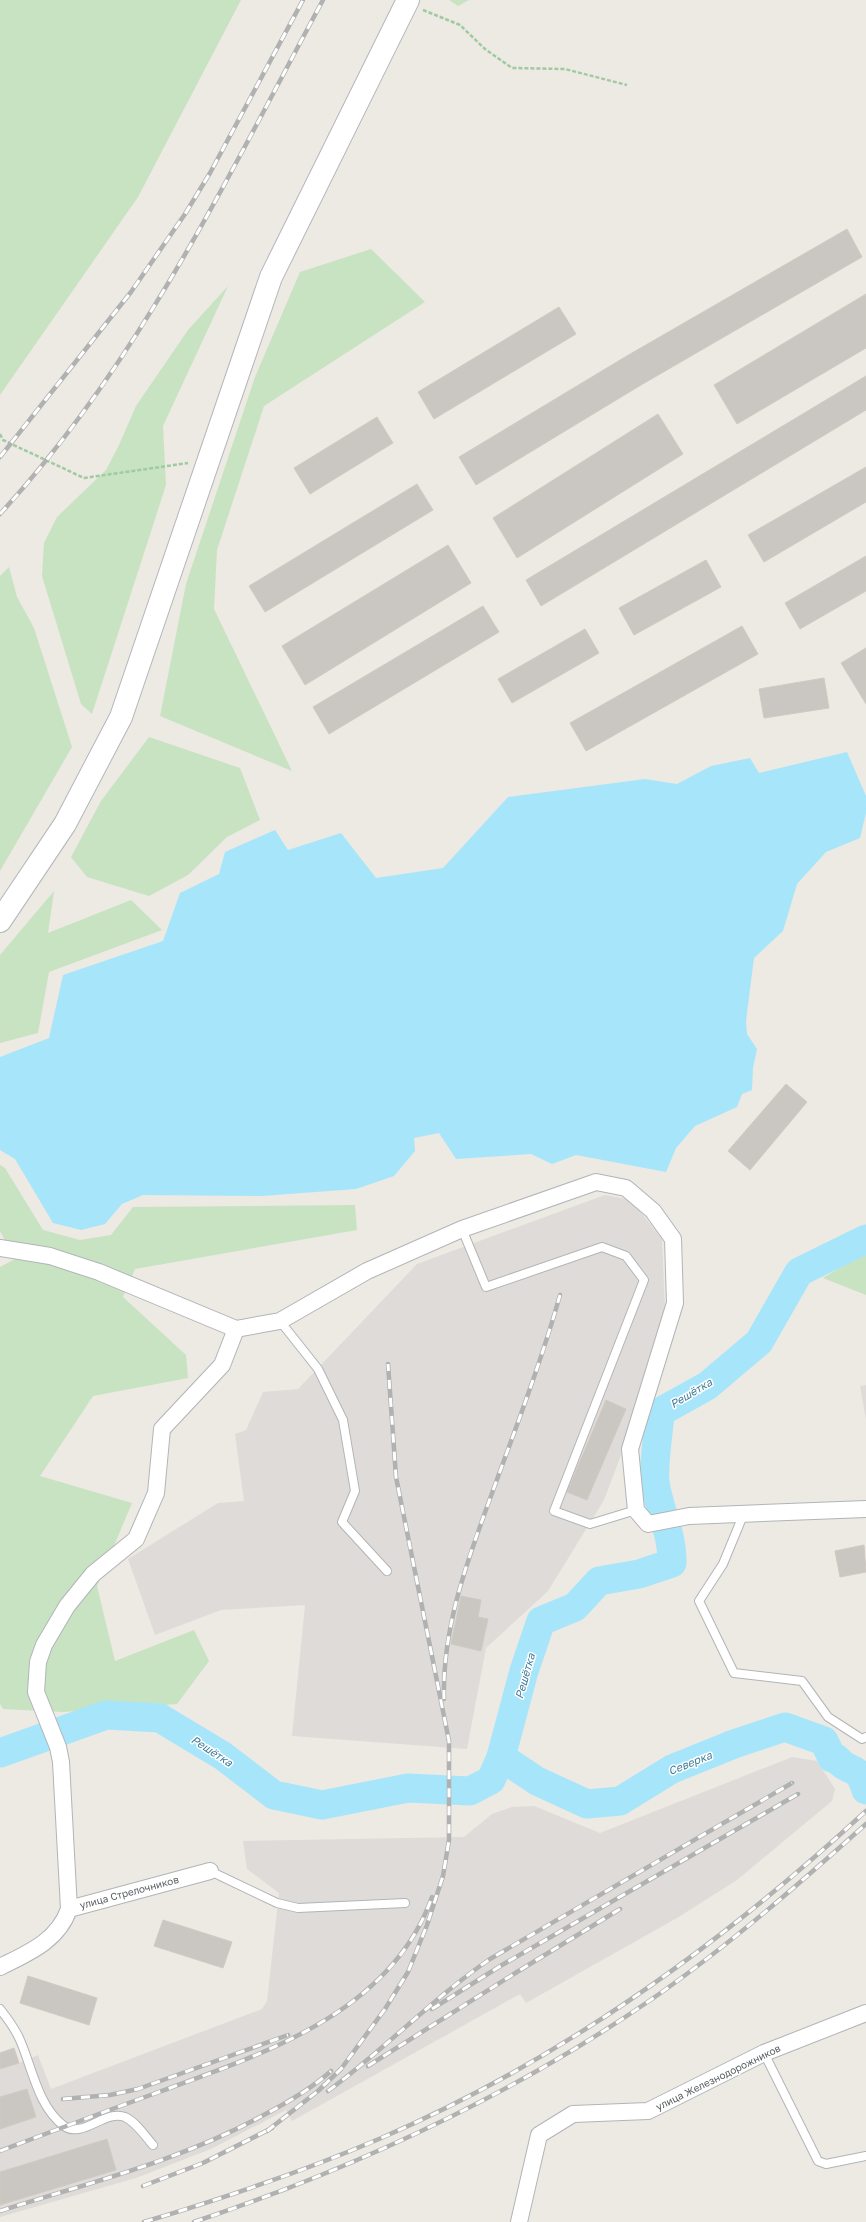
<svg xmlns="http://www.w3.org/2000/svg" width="866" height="2222" font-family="'Golos Text',sans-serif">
<rect width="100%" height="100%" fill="#ede9e3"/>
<g fill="#dfdbd8">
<polygon points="605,1195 631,1200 662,1239 665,1311 646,1389 604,1500 548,1591 486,1648 467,1749 292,1736 305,1605 221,1610 155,1635 128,1559 218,1503 244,1501 235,1434 246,1430 263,1392 298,1389 417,1264"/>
<polygon points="866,1385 866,1420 860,1386"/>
<polygon points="792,1757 817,1761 835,1789 832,1801 737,1880 677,1918 526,2003 520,1994 292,2121 286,2110 211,2149 136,2178 0,2217 0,2053 14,2048 19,2063 38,2055 51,2089 262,2009 267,2001 279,1893 247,1869 243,1841 464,1837 492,1814 512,1807 534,1806 600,1833"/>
</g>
<g fill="#c8e3c1">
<polygon points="0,0 241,0 138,197 0,395"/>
<polygon points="449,0 469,0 458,6"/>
<polygon points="371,249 425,302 264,406 217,550 214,609 292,771 160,716 186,584 255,377 300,272"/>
<polygon points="228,286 163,426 166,485 92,714 81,704 42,576 44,543 57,517 106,470 119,445 136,406 188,330"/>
<polygon points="9,567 17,597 34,628 72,747 0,871 0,576"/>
<polygon points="149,737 240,768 260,820 227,837 188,875 149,896 87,877 71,857 101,801"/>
<polygon points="54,891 48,933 131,900 162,930 49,972 38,1033 0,1043 0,955"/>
<polygon points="0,1165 5,1168 43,1230 80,1240 111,1235 133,1207 355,1205 357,1230 135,1269 123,1297 186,1355 188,1378 93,1396 40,1476 132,1503 97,1586 115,1661 194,1630 209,1661 177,1704 63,1712 3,1709 0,1704 0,1267 15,1259 0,1231"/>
<polygon points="866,1252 866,1295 823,1278"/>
</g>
<polygon fill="#a7e6fa" points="847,752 866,796 866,813 860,838 826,852 797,884 783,931 754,958 746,1021 747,1034 757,1049 753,1068 752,1090 742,1094 737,1107 695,1126 676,1148 666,1172 576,1155 552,1164 531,1154 456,1159 439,1133 414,1138 415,1151 394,1176 356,1189 262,1196 143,1195 122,1204 105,1224 81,1230 53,1223 15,1159 0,1150 0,1057 49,1038 63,975 163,941 180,893 219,874 225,852 275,830 288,850 341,833 376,878 443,868 508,797 645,779 677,784 711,766 750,758 759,773"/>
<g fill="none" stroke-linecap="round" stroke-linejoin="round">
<g stroke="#a7e6fa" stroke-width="29">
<path d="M0 1753 106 1715 160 1718 223 1756 274 1795 322 1805 408 1788 470 1791 491 1780 501 1757 524 1671 541 1621 575 1607 599 1581 639 1574 672 1563C673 1535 659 1510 655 1482 653 1461 659 1433 660 1412L707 1386 759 1342 799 1272 866 1239"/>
<path d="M501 1757 537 1781 587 1804 620 1801 672 1769 734 1744 785 1727 824 1741 832 1758H836C850 1776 857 1761 866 1790"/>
</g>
</g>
<g fill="#cac6c2" stroke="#d1cac2">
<polygon points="847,229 862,257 641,385 476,485 459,457 625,357"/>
<polygon points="866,294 866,348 737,424 714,385"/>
<polygon points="559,307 576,334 434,419 418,392"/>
<polygon points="866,376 866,410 541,606 526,580"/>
<polygon points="658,414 683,454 517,558 493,518"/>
<polygon points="377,417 393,443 310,494 294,468"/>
<polygon points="866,467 866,502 764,562 748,535"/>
<polygon points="417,484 433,510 265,612 249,586"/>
<polygon points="448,545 471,583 305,685 282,646"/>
<polygon points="866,556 866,591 800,629 785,603"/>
<polygon points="706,560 721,587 634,635 619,608"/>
<polygon points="483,606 499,632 329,734 313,707"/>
<polygon points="742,626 758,654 586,751 570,723"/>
<polygon points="585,629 599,653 512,703 498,679"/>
<polygon points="866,648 866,704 841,663"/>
<polygon points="824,678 829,708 764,718 759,689"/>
<polygon points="786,1084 807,1102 750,1170 728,1151"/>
<polygon points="606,1400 626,1409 587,1500 567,1492"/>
<polygon points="864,1545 866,1572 840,1577 835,1551"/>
<polygon points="461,1596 481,1600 478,1617 488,1619 481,1651 451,1644"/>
<polygon points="163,1920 232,1942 223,1968 154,1946"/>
<polygon points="28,1976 97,1998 89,2025 20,2003"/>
<polygon points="14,2048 19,2063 0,2069 0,2053"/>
<polygon points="27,2089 36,2117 0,2129 0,2097"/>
<polygon points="107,2139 116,2170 0,2205 0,2172"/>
</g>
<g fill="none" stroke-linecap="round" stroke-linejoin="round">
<g stroke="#b1b5b8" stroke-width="10">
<g id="lane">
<polyline points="462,1229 486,1287 602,1247 626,1256 644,1280 554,1511 590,1524 636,1510"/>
<polyline points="280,1321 318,1369 343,1420 355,1491 342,1522 387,1571"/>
<polyline points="744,1513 723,1564 699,1601 734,1673 802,1681 828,1717 862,1739 866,1737"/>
<polyline points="210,1871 277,1903 298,1908 405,1903"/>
<path d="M0 2009C7 2018 15 2028 20 2040 32 2067 38 2107 64 2126 83 2139 105 2109 125 2117 136 2122 145 2136 153 2145"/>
<polyline points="764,2053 818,2161 826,2164 866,2156"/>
</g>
</g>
<g stroke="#b1b5b8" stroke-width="18">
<g id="street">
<polyline points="0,1248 50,1256 99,1272 236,1329 280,1321 367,1271 462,1229 596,1182 626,1188 653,1211 673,1239 675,1303 630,1449 636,1510 648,1524 689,1516 866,1509"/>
<polyline points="69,1909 61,1762 58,1747 36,1692 38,1662 44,1645 67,1606 93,1574 136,1539 156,1493 162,1429 222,1365 236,1329"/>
<path d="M0 1967C28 1953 58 1941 69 1909L210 1871"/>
<polyline points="519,2222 539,2135 573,2114 648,2111 764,2053 866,2013"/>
</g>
</g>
<g stroke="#b2b7ba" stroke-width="24">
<polyline id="secondary" points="0,921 65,824 121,717 271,277 408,0"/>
</g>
<g stroke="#9fcba2" stroke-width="2.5" stroke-dasharray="4 2" stroke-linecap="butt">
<polyline points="423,10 460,25 485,49 512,68 565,69 627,85"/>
<polyline points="0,434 3,440 84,478 188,463"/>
</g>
<use href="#lane" stroke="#fff" stroke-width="8"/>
<use href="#street" stroke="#fff" stroke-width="16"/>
<use href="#secondary" stroke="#fff" stroke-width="22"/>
<g stroke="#b0b1b1" stroke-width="4.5">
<g id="rail">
<polyline points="0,457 131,292 185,214 210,173 303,0"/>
<path d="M0 514C139 363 227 178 323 0"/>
<path d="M444 1699C442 1624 470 1554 495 1485 518 1422 542 1359 560 1295"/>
<polyline points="432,2009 502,1965 798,1794"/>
<polyline points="368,2066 517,1972 620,1909"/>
<path d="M328 2091C384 2050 432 1999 490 1959L792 1783"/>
<polyline points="63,2099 110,2095 138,2089 288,2035"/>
<polyline points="267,2131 318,2091 341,2069 385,2009 408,1972 427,1925 443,1876 449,1840 449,1741 396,1477 388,1364"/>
<path d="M0 2151C53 2131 106 2111 159 2092 263 2054 391 2013 432 1897"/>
<polyline points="143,2186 203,2163 272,2128"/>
<path d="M0 2211C88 2183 179 2161 260 2117 285 2104 310 2090 331 2071"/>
<path d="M144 2222C224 2198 302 2172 379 2139 560 2061 722 1944 866 1811"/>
<path d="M194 2222C355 2168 511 2096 652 1999 727 1947 798 1885 866 1824"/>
</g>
</g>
<use href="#rail" stroke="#fff" stroke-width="3" stroke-dasharray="9" stroke-linecap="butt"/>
</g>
<g text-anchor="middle" stroke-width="3" stroke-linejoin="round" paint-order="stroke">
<g font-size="10" fill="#5b6063" stroke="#fff">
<text transform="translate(129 1892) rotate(-15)" y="4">улица Стрелочников</text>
<text transform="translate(718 2077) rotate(-26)" y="4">улица Железнодорожников</text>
</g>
<g font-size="11" font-style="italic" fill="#3f7d9a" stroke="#fff">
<text transform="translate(691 1393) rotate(-31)" y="4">Решётка</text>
<text transform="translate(525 1676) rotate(-74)" y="4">Решётка</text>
<text transform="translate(212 1751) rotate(33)" y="4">Решётка</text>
<text transform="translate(690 1763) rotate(-22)" y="4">Северка</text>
</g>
</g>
</svg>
